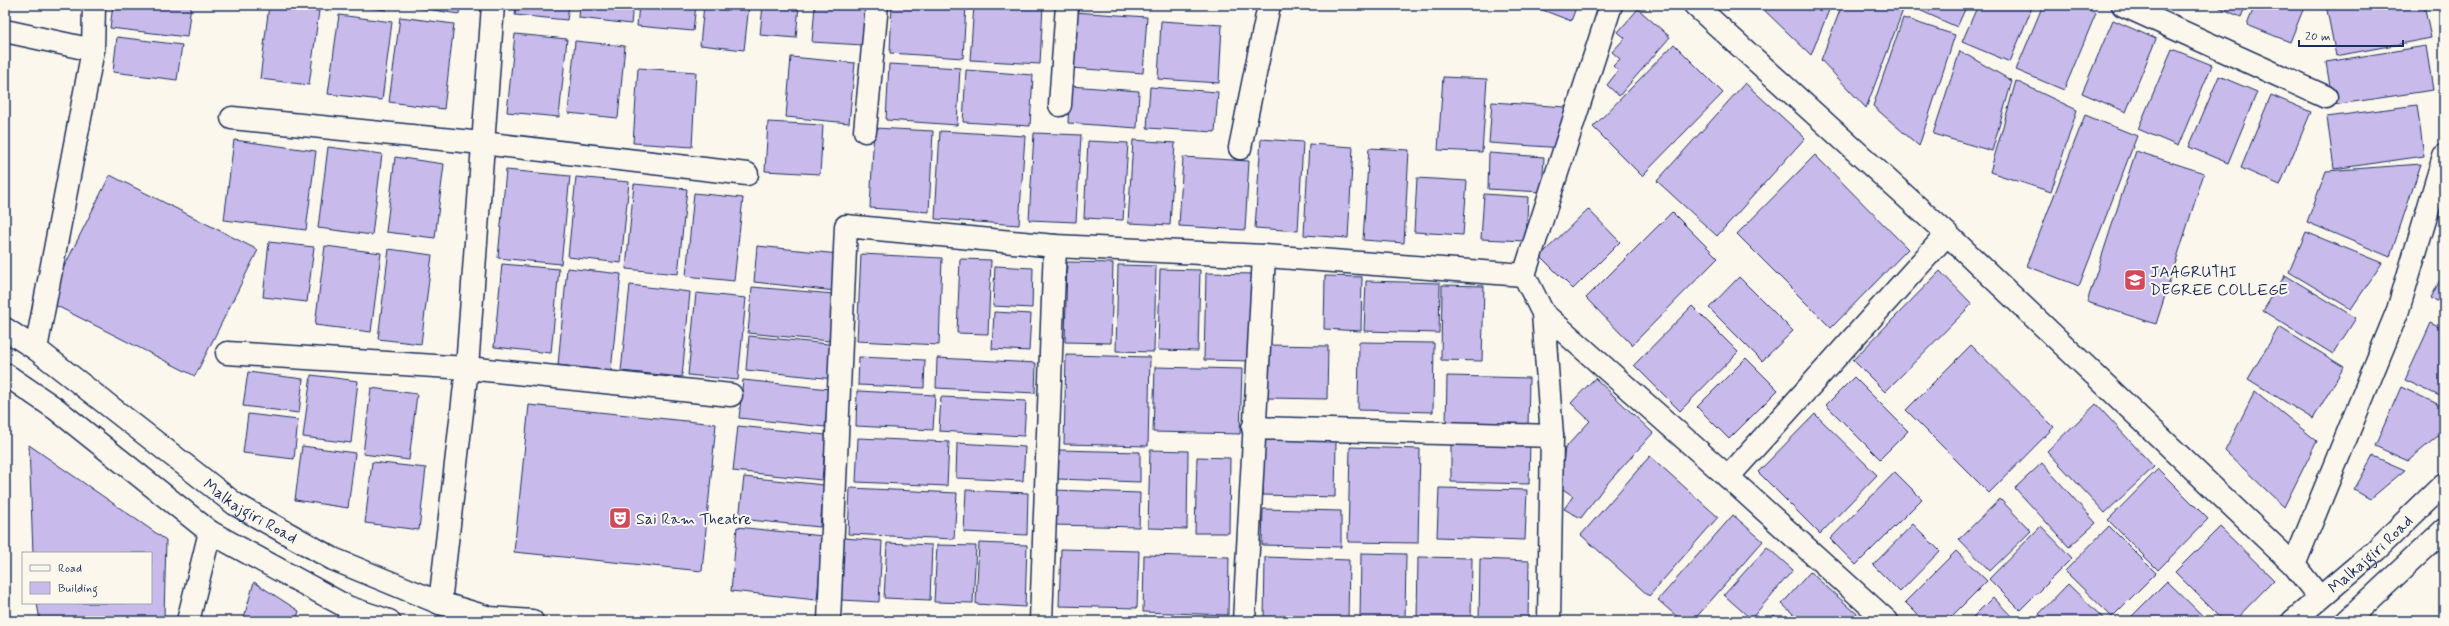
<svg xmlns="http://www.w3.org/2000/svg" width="2449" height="626" font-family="Mynerve,sans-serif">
<rect width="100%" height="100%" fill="#fbf7ec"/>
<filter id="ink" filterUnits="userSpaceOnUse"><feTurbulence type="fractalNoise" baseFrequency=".025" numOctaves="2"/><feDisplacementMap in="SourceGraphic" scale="8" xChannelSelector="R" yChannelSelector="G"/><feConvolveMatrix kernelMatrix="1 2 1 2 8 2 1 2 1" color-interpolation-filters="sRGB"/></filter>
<g filter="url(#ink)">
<g fill="#c8bbec" stroke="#1b2f5e">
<polygon points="113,5 191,5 187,37 110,28"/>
<polygon points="269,5 319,11 309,85 260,79"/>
<polygon points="347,5 387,5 386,10"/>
<polygon points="400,5 460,5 459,14"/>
<polygon points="516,5 569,5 567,20 515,15"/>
<polygon points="580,5 633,5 631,24 579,18"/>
<polygon points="639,5 696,5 693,31 637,26"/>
<polygon points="704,5 749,5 744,50 700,45"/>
<polygon points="763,5 799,5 796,38 760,35"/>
<polygon points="815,5 865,5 863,45 812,42"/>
<polygon points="892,5 966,5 963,58 890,53"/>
<polygon points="974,5 1043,5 1040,64 970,60"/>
<polygon points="1530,5 1577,5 1571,21"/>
<polygon points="1763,5 1831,5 1811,55 1762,8"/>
<polygon points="1842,5 1889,5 1903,10 1866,108 1821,60"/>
<polygon points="1908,5 1967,5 1957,27"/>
<polygon points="1978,5 2033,5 2010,62 1962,42"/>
<polygon points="2043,5 2077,5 2096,13 2064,90 2016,70"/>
<polygon points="2214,5 2246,5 2241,17"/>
<polygon points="2255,5 2305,5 2290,42 2247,25"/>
<polygon points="2326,5 2424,5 2431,38 2336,56"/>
<polygon points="1638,9 1670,37 1619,96 1607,85 1618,71 1613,66 1620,59 1612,52 1625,38 1618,32"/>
<polygon points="1074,12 1147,17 1143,73 1070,68"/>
<polygon points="339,15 392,22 382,100 328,94"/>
<polygon points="400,17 454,24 444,109 389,102"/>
<polygon points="1903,18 1955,35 1919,146 1873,106"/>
<polygon points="2113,20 2156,39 2126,112 2082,93"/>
<polygon points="1161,21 1222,25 1219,83 1158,79"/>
<polygon points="515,34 567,39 559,117 507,112"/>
<polygon points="117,37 182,45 177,80 113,72"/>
<polygon points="575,41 625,46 618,118 568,113"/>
<polygon points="1674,44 1723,93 1642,176 1593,127"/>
<polygon points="2426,46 2433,90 2333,105 2326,62"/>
<polygon points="2172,49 2212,65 2178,146 2138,129"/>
<polygon points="1960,51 2012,81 1992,151 1933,134"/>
<polygon points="791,57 855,63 849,123 786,117"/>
<polygon points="889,64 960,68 957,125 886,120"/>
<polygon points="638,68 696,72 692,147 633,143"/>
<polygon points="966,70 1033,75 1030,126 963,122"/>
<polygon points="2219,76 2257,92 2228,163 2189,147"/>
<polygon points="1443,77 1487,79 1482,152 1438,150"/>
<polygon points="2016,81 2077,110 2051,192 1990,172"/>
<polygon points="1745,83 1805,138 1717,236 1657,181"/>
<polygon points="1070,86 1139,91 1137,128 1068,123"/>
<polygon points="1150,87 1218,92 1215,132 1147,128"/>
<polygon points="2271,95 2311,112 2280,185 2241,168"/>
<polygon points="1492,102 1566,107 1564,148 1489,143"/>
<polygon points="2417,105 2424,156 2334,169 2327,117"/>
<polygon points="2085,115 2137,136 2079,286 2027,266"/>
<polygon points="768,122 823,125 820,174 765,171"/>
<polygon points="874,128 933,131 929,212 870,208"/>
<polygon points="940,131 1025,136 1019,225 935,219"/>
<polygon points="1034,133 1081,135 1076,222 1029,220"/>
<polygon points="1261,139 1303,142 1298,231 1255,228"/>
<polygon points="234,140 316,151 306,230 224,220"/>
<polygon points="1133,140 1175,143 1170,225 1128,223"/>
<polygon points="1088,141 1128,143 1123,220 1084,218"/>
<polygon points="1309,144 1353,147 1348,238 1304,235"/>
<polygon points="328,147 382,154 372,235 318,228"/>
<polygon points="1369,148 1409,150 1404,243 1363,240"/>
<polygon points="2136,151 2204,173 2156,324 2087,302"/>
<polygon points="1489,153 1544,157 1542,192 1488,189"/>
<polygon points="1815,155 1908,249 1831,328 1737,234"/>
<polygon points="395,157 444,164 435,238 386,232"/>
<polygon points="1183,157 1249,161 1245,230 1179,226"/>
<polygon points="2421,164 2390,257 2307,222 2326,171"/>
<polygon points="506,170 570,176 561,264 498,258"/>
<polygon points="110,175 258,250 195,376 47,301"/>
<polygon points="576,177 629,182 621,263 568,257"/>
<polygon points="1417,178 1467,181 1463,235 1414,232"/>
<polygon points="634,184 687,189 678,274 626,269"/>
<polygon points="694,193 743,198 734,281 686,276"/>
<polygon points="1484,194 1528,197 1526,241 1481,239"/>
<polygon points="1588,209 1620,242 1573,289 1540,256"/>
<polygon points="1672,212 1718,258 1632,345 1586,298"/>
<polygon points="2306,232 2382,263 2351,309 2289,272"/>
<polygon points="269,242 314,247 307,302 263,297"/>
<polygon points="325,246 381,253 371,332 315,325"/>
<polygon points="757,246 839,254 835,291 754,282"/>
<polygon points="389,249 432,255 421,344 378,339"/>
<polygon points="861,254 942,258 939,345 857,341"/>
<polygon points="960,259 991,260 988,334 957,333"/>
<polygon points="1067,262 1113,263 1111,343 1065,342"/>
<polygon points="502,264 559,269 551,353 494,347"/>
<polygon points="1118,265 1156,266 1154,352 1116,351"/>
<polygon points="995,266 1033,268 1032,308 993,306"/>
<polygon points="567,268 621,274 611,371 558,365"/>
<polygon points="1160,269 1200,270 1198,351 1158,350"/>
<polygon points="1940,271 1972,304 1885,392 1853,360"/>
<polygon points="2444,272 2444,304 2431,298"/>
<polygon points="1206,273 1256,274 1254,361 1204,360"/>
<polygon points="2285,275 2356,318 2333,354 2263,311"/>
<polygon points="1325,276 1362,277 1361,331 1324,329"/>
<polygon points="1739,277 1793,331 1762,361 1709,308"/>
<polygon points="1366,281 1440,283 1439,333 1364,331"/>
<polygon points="630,285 690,292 682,377 621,371"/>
<polygon points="1442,285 1484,286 1482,361 1441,360"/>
<polygon points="752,287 834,294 829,341 748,333"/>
<polygon points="696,293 746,298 738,380 688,375"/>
<polygon points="1692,306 1738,352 1680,411 1634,365"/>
<polygon points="994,312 1031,314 1029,351 992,349"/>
<polygon points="2431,323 2444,329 2444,398 2405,380"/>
<polygon points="2279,327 2344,367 2313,419 2248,379"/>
<polygon points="749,336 838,345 834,379 746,370"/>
<polygon points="1359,342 1434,343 1433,412 1358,410"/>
<polygon points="1268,345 1328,346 1327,399 1267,398"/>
<polygon points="1971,345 2054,427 1989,493 1906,410"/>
<polygon points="1066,355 1150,357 1148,446 1064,444"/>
<polygon points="859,357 925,360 924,388 858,385"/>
<polygon points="937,358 1036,363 1035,393 936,388"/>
<polygon points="1746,358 1778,390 1729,439 1697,407"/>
<polygon points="1155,367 1242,369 1240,434 1153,432"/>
<polygon points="248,372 303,379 299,413 243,406"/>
<polygon points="311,375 358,381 351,443 303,437"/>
<polygon points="1447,376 1529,378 1528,428 1446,426"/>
<polygon points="1854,377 1908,431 1880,459 1826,405"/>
<polygon points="1595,378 1653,433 1605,486 1581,518 1564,509 1573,496 1560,487 1565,448 1590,421 1571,403"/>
<polygon points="743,380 829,389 825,427 739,418"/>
<polygon points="2401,387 2444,407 2444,431 2408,461 2375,446"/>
<polygon points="371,388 417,394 409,460 363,454"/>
<polygon points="857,391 935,395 933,430 856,426"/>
<polygon points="2255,391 2317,441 2284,507 2225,451"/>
<polygon points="941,397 1026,401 1024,436 939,431"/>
<polygon points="2096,404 2154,467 2105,513 2047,451"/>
<polygon points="529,405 716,424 702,571 514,552"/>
<polygon points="248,414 298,420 294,459 243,453"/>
<polygon points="1815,414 1877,475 1820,534 1758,472"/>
<polygon points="738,426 826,435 822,480 733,471"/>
<polygon points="858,438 949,442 947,486 856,482"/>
<polygon points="1264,438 1336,441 1335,497 1263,495"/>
<polygon points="1451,438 1530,440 1529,484 1451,482"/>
<polygon points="957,443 1025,447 1023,481 956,478"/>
<polygon points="29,445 166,540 164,617 138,621 40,621 37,603 151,603 151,553 33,553"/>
<polygon points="302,446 355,453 348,508 295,500"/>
<polygon points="1350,447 1420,449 1418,543 1348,542"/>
<polygon points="1059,450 1140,452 1140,482 1058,479"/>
<polygon points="1150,450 1188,451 1187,529 1148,528"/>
<polygon points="1650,456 1718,517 1649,596 1581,535"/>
<polygon points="2373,456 2405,470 2370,499 2354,490"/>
<polygon points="1197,457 1230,458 1229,533 1195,533"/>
<polygon points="372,462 426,468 419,530 365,523"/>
<polygon points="2042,463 2096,523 2069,547 2015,488"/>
<polygon points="2158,469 2208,519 2158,570 2108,520"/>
<polygon points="1895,472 1922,499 1856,565 1830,539"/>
<polygon points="744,477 824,485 820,527 739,519"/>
<polygon points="850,488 957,493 954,539 848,534"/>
<polygon points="1439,488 1527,490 1525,540 1437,537"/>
<polygon points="966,490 1028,493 1027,535 964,532"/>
<polygon points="1054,490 1140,493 1139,527 1053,525"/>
<polygon points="2000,499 2031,531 1990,571 1959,539"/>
<polygon points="1263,509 1341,511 1341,547 1262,545"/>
<polygon points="1733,515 1763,541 1693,621 1682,621 1658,600"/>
<polygon points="1913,524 1940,551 1900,592 1873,565"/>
<polygon points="2041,526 2072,558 2020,610 1989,579"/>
<polygon points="2109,526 2156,573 2112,617 2065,571"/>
<polygon points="737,527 823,536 817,600 731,591"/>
<polygon points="2220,527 2274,580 2234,621 2224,621 2175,572"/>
<polygon points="844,538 882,541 879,602 841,600"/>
<polygon points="887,543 932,545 930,600 884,598"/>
<polygon points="979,543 1027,545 1025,607 976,604"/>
<polygon points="937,545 976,546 973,603 934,602"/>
<polygon points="1767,547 1793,570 1751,619 1724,595"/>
<polygon points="1061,549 1139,551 1137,608 1059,606"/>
<polygon points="1956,551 1987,581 1947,621 1924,621 1905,602"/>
<polygon points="1361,553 1406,554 1405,621 1360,621"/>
<polygon points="1144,555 1229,557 1228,615 1143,612"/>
<polygon points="1265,557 1349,560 1348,621 1264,621"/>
<polygon points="1418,557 1472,558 1471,621 1417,621"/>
<polygon points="1480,559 1529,561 1528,621 1479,621"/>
<polygon points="1810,572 1865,621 1801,621 1782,604"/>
<polygon points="2167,581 2208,621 2127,621"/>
<polygon points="254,582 299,611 296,621 243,621"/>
<polygon points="2068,584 2106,621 2046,621 2039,614"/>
<polygon points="1993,597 2016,621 1969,621"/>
<polygon points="1774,615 1781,621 1769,621"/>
</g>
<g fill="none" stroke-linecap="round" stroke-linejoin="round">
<g stroke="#1b2f5e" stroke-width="25">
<g id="minor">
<polyline points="1695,5 1947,234 2294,565 2319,597"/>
<polyline points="2123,5 2326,97"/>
<polyline points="5,31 93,50"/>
<polyline points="1060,105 1067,5"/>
<polyline points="232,118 482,143 747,174"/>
<polyline points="865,131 877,5"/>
<polyline points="1240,148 1269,5"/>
<polyline points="1543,313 1728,477 1887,621"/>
<polyline points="36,349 93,50 94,5"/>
<polyline points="227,353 467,368 731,395"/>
<polyline points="1253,428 1552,436"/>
<polyline points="1728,477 1947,234"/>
<polyline points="2294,565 2398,310 2444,156"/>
<polyline points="440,603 467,368 493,5"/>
<polyline points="188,621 210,532"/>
<polyline points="829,621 846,226 1055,246 1264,256 1524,275"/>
<polyline points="1041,621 1055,246"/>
<polyline points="1244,621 1264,256"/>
<polyline points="1549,621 1552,436 1543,313 1524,275 1611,5"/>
</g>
</g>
<g stroke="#1b2f5e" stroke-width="25">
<g id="secondary">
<path id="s1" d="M5 329 36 349 235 504 333 559 440 603 490 618 532 621"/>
<polyline points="5,374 56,409 210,532 347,607 389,621"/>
<path id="s2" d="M2293 621 2376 550 2444 484"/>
<polyline points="2347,621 2444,530"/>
</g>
</g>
<use href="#minor" stroke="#fbf7ec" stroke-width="22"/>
<use href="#secondary" stroke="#fbf7ec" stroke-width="22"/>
</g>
</g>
<defs>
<g id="university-square" transform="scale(1.15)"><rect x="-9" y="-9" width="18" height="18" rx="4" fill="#d1495b" stroke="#fbf7ec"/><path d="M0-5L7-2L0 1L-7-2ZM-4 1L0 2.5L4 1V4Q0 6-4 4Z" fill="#fff"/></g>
<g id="theatre-square" transform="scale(1.15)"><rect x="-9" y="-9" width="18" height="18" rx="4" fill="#d1495b" stroke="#fbf7ec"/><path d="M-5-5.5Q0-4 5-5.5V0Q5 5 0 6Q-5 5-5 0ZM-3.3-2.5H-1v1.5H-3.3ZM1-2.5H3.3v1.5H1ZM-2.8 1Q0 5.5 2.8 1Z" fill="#fff"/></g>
</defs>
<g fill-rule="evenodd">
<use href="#university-square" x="2135" y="280"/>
<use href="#theatre-square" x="620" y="518"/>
</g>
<g text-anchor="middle" stroke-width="4" stroke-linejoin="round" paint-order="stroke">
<g font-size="16" fill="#1b2f5e" stroke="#fbf7ec" text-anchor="start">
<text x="2150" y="277">JAAGRUTHI<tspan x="2150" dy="18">DEGREE COLLEGE</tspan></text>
<text x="636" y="524">Sai Ram Theatre</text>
</g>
<g font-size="16" fill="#1b2f5e" stroke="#fbf7ec">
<text dy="6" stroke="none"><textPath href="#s1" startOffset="306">Malkajgiri Road</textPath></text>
<text dy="6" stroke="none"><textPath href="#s2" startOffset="102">Malkajgiri Road</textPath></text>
</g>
</g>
<rect width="2449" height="626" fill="none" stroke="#fbf7ec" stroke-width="20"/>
<rect x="10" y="10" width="2429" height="606" fill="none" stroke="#1b2f5e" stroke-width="1.5" filter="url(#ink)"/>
<rect x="22" y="552" width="130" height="52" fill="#fbf7ec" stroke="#a1a7b3"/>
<rect x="30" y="565" width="20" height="6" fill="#fbf7ec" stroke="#a1a7b3"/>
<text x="58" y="572" font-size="12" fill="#1b2f5e">Road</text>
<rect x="30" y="582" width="20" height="12" fill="#c8bbec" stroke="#a1a7b3"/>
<text x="58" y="592" font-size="12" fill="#1b2f5e">Building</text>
<path d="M2299 40v6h104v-6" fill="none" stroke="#1b2f5e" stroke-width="2"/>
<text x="2305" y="40" font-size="12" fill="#1b2f5e" stroke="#fbf7ec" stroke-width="3" paint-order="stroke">20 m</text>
</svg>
